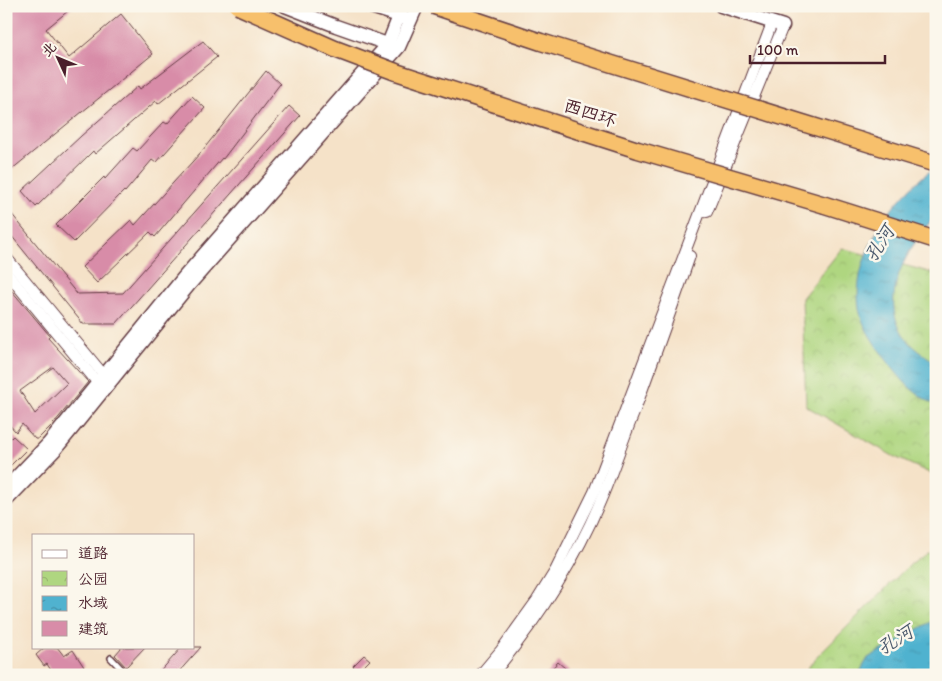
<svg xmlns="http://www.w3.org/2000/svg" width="942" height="681" font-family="Itim,'LXGW WenKai TC',sans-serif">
<defs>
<pattern id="park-crowns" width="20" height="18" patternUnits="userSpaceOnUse" patternTransform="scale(1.25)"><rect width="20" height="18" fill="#afd680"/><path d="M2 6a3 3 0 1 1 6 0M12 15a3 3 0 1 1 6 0" fill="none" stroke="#98b76f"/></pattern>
<pattern id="water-ripples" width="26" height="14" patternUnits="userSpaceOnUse" patternTransform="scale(1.25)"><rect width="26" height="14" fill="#50b2cf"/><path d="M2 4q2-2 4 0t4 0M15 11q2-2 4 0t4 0" fill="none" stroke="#4490a8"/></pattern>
</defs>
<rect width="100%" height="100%" fill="#fbf7ec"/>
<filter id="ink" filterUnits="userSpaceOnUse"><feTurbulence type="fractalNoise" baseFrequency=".02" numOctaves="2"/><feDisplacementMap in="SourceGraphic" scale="10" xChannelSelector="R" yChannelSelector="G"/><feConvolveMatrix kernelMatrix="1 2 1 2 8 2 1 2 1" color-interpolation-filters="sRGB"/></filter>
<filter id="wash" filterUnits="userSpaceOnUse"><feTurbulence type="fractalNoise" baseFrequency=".0096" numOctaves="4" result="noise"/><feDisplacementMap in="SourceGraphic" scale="20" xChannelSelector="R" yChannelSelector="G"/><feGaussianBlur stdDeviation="1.12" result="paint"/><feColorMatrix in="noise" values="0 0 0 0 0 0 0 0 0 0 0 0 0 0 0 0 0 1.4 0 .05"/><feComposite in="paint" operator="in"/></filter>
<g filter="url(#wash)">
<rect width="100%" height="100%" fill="#f5e2c8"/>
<g fill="url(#park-crowns)" stroke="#7c7a56">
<polygon points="842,248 936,274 936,476 893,456 806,406 802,298"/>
<polygon points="936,543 936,675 804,675 812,662 910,564"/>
</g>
<g fill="url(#water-ripples)" stroke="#4d687d">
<path d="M936 167V215C895 262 866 325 936 362V405C913 394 903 382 888 362 876 346 863 329 859 309 851 256 894 195 936 167Z"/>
<polygon points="936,619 936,670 930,675 861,675 861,670 868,658"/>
</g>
<g id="blocks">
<g fill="#d88ca8" fill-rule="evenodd">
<polygon points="6,6 74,6 46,29 69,58 121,14 153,54 6,174"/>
<polygon points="203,41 217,57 158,104 156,101 95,154 93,151 36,207 22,191 81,136 138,86 140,89"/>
<polygon points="266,71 280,84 223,159 222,158 155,237 150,232 97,283 82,267 131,220 135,225 202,151"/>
<polygon points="192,96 205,108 156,163 152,160 125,192 124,191 74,242 56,225 104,177 105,179 133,148 137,151 164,122 167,124"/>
<polygon points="289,106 300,116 116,324 83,324 6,229 6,207 77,294 123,293"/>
<path d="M6 284 50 336 48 338 88 382 54 423 38 439H35L22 424 16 432 6 421ZM53 367 67 383 35 414 20 391Z"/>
<polygon points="13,436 27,449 6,470 6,443"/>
<polygon points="45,647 57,647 64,656 73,650 84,667 72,675 54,675 47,664 44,666 36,655"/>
<polygon points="122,647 145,647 126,667 115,655"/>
<polygon points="182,647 201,647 176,675 157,675"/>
<polygon points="364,655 370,660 358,672 353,666"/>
<polygon points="558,662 573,675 546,675"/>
</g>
</g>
</g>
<g filter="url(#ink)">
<use href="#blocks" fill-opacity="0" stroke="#643c43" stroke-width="1"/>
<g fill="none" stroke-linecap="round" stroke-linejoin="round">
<g stroke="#643c43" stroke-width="8">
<polyline id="service" points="111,658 127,675"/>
</g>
<g stroke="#643c43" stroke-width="12">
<g id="minor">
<polyline points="707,212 783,26"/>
<polyline points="6,257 108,380"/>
<polyline points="6,272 101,387"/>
<polyline points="480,675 501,650 537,600 555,571 594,492 772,23"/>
<path d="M492 675C537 621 576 560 603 495 614 468 623 440 634 413 653 361 672 309 690 256"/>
</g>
</g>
<g stroke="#643c43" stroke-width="15">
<g id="tertiary">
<polyline points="285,6 336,26 393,46"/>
<polyline points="368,6 405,18"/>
<polyline points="721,6 783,26"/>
<polyline points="6,488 48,444 183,278 388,44 403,6"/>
<polyline points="6,501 55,450 190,284 399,47 417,6"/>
</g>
</g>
<g stroke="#643c43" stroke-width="19">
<g id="trunk">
<polyline points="861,141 936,164"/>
<polyline points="825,205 936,240"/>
</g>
</g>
<use href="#service" stroke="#fff" stroke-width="5"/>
<use href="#minor" stroke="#fff" stroke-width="10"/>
<use href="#tertiary" stroke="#fff" stroke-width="12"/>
<use href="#trunk" stroke="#f7c06c" stroke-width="16"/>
<g stroke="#643c43" stroke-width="19" stroke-linecap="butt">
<g id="trunk-bridge">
<polyline points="238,6 335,49 396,72 638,150 825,205"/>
<polyline points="434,6 541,42 861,141"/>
</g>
</g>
<use href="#trunk-bridge" stroke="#f7c06c" stroke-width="16"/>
</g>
</g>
<g text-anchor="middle" stroke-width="5" stroke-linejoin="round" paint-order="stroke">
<g font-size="18" fill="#4a1f2b" stroke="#fbf7ec">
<text transform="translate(590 113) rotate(18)" y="6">西四环</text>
</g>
<g font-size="19" font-style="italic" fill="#4c5a6d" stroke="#fbf7ec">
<text transform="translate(879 243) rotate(-57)" y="7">孔河</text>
<text transform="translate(895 639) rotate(-32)" y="7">孔河</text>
</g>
</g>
<rect width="942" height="681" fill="none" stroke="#fbf7ec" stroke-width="25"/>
<rect x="32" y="534" width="162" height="115" fill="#fbf7ec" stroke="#b4a19f"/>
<rect x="42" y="550" width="25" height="8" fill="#ffffff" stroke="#b4a19f"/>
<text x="78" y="558" font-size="15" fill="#4a1f2b">道路</text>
<rect x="42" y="571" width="25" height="15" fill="url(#park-crowns)" stroke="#b4a19f"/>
<text x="78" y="584" font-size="15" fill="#4a1f2b">公园</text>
<rect x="42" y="596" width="25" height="15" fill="url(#water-ripples)" stroke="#b4a19f"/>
<text x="78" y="608" font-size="15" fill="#4a1f2b">水域</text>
<rect x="42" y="621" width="25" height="15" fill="#d88ca8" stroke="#b4a19f"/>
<text x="78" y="634" font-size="15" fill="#4a1f2b">建筑</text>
<g transform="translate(58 58) rotate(314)" stroke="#fbf7ec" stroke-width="4" paint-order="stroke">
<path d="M0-4L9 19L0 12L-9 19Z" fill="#4a1f2b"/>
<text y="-8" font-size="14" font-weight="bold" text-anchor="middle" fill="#4a1f2b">北</text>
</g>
<path d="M750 55v8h135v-8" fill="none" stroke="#4a1f2b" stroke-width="2.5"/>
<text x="757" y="55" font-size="15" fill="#4a1f2b" stroke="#fbf7ec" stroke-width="4" paint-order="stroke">100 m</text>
</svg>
